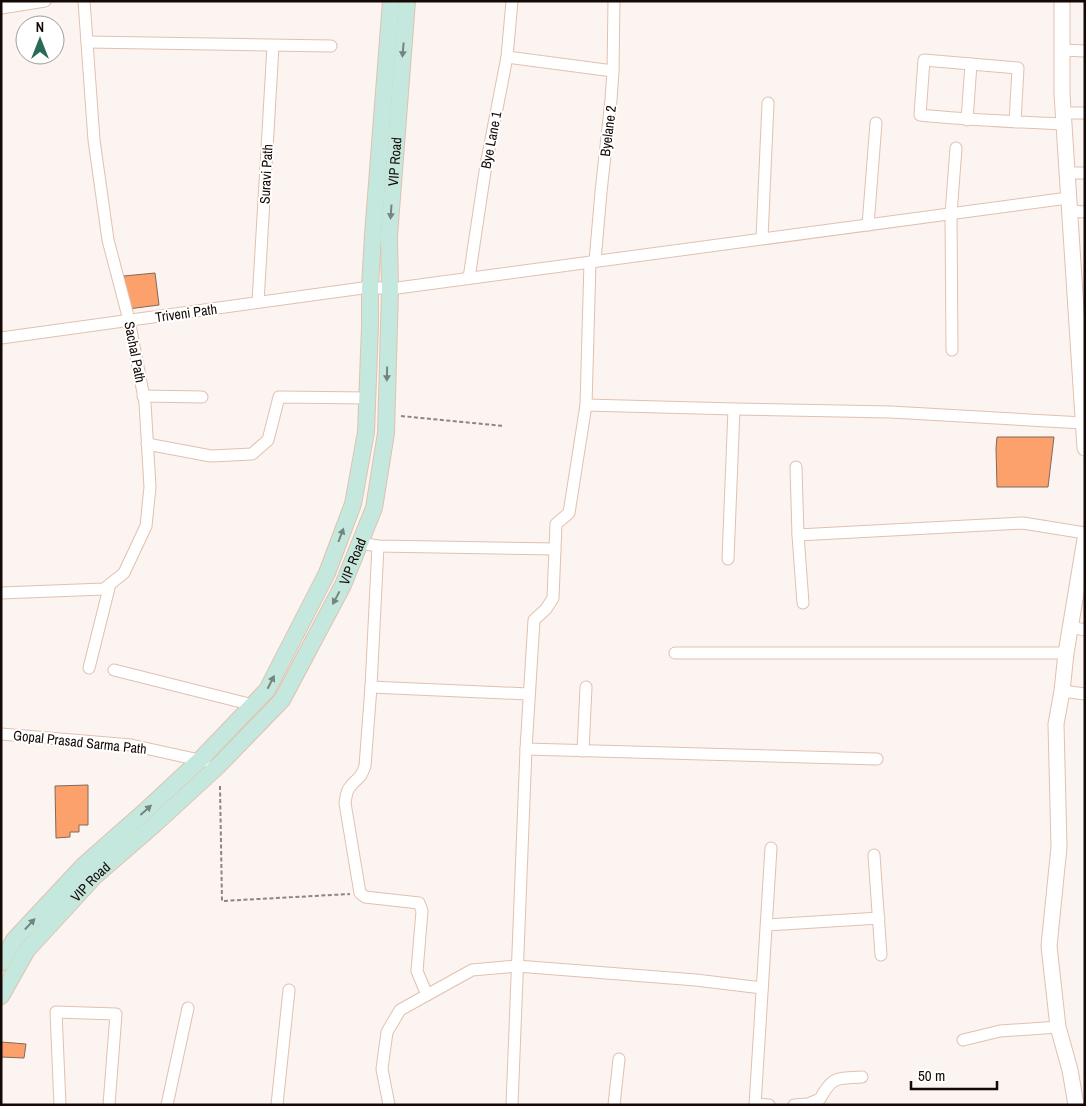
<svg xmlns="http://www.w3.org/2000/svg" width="1086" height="1106" font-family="'Archivo Narrow',sans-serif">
<rect width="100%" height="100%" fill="#fbf4f1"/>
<g fill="#fca16c" stroke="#856859">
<polygon points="155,273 159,305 128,309 124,276"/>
<polygon points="997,437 1054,437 1048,487 997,487 996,448"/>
<polygon points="88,785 88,825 79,825 79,832 70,832 70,837 56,838 55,786"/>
<polygon points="1,1042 26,1044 24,1058 1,1057"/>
</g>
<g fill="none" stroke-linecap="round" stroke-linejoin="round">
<g stroke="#e1c1af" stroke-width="13">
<g id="minor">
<polyline points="1,8 45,1"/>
<polyline points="87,42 331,46"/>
<polyline points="1062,50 1085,51"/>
<polyline points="507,57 613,71"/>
<polyline points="1063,113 1085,113"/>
<polyline points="967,120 971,64"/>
<path d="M1015 122 1018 68 924 60 920 115C968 120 1016 122 1064 124"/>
<polyline points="1067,173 1085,173"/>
<polyline points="1069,211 1085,212"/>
<polyline points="868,225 876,123"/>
<polyline points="762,238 768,103"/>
<polyline points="595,261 601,192 611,100 613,71 614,1"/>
<polyline points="469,278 486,165 507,57 512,1"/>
<polyline points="258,302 273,46"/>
<polyline points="1,338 370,287 390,289 1068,198"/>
<polyline points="952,350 951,214 956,148"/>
<polyline points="143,396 202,397"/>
<polyline points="586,405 734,409 891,412 1083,423"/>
<polyline points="147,444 211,456 252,454 268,440 279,397 367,398"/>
<polyline points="796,467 798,535 803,603"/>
<polyline points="798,535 1023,523 1085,533"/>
<polyline points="359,543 378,546 555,549"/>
<path d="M378 546 371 687 365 766C360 781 357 777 350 787 346 791 346 798 345 803L360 893 365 897 419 903 422 911 417 971 427 995"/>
<polyline points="728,559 734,409"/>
<polyline points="1,593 104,589 124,573 146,526 150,487 145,403 129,320 108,240 94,140 84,1"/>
<polyline points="1071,627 1085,630"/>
<polyline points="675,653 1066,653"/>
<polyline points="89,668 110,584"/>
<polyline points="114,670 253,705"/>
<polyline points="371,687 529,694"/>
<polyline points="1062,691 1085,694"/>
<polyline points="1,734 131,745 204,761"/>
<polyline points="526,749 877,759"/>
<polyline points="583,751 586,687"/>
<polyline points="874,855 881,955"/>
<polyline points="767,925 879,918"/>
<polyline points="963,1040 1000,1031 1058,1027"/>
<polyline points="755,1104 769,1105"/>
<polyline points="60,1105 56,1012 116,1014 109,1105"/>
<polyline points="167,1105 188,1008"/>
<polyline points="277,1105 289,990"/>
<polyline points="389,1105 382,1069 387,1032 400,1010 472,970 517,966 696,980 762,988"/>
<polyline points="512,1105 526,749 534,620 546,609 553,598 556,524 569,513 586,405 590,262"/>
<polyline points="614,1105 619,1059"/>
<polyline points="755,1105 771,848"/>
<path d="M794 1105 808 1104 820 1099C833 1075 837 1079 862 1077"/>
</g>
</g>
<g stroke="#e1c1af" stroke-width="17">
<g id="tertiary">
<polyline points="1062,1 1062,94 1085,448"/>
<polyline points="1076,1105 1070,1070 1058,1027 1049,946 1059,847 1056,724 1062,691 1066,653 1085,539"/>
</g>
</g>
<g stroke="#e1c1af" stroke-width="18">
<g id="secondary">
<polyline points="1,963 14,940 84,865 144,812 200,760 267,690 327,573 353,504 366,432 370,326 370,287 373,235 391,1"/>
<path id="s1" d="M1 996 27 950 95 876 155 824 218 766 282 700 343 585 374 508 386 433 390 289 389 236 407 1"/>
</g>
</g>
<g stroke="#8e8581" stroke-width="2" stroke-dasharray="4 2.5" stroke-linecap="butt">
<polyline points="401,416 504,426"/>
<polyline points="220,786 222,901 350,894"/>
</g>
<use href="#minor" stroke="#fff" stroke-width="11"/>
<use href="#tertiary" stroke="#fff" stroke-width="15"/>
<use href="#secondary" stroke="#c5e8de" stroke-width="16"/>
</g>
<defs><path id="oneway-solid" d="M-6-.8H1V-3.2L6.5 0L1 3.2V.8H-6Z" transform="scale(1.25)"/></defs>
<g fill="#75847c">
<use href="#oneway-solid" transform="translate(403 50) rotate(95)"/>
<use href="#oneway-solid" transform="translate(391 212) rotate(94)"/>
<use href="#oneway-solid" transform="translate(387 374) rotate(91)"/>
<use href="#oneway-solid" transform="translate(341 535) rotate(-69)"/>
<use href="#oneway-solid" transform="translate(336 598) rotate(118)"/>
<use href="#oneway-solid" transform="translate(271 682) rotate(-63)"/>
<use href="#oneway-solid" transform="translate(146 810) rotate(-42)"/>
<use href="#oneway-solid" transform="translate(30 924) rotate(-47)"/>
</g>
<g text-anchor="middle" stroke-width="4" stroke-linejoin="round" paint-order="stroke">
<g font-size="14" fill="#140905" stroke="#fff">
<text transform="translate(608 131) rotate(-83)" y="5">Byelane 2</text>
<text transform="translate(491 140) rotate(-79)" y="5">Bye Lane 1</text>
<text dy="5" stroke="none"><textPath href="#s1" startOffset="971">VIP Road</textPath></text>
<text transform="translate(266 174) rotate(-87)" y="5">Suravi Path</text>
<text transform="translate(186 313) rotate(-8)" y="5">Triveni Path</text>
<text transform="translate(135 352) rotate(79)" y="5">Sachal Path</text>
<text dy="5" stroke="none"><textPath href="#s1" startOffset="566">VIP Road</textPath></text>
<text transform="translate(80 742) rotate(6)" y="5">Gopal Prasad Sarma Path</text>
<text dy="5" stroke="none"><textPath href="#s1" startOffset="146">VIP Road</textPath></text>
</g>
</g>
<rect width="1086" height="1106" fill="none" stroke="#140905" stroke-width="5"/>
<g transform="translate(40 40)"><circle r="24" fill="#ffffff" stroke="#a19d9b"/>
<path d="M0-4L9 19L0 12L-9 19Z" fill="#2a6a58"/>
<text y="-8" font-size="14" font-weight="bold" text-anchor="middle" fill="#140905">N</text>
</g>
<path d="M911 1081v8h86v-8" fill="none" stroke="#140905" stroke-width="2.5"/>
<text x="918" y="1081" font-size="15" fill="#140905" stroke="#ffffff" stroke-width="4" paint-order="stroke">50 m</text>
</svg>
